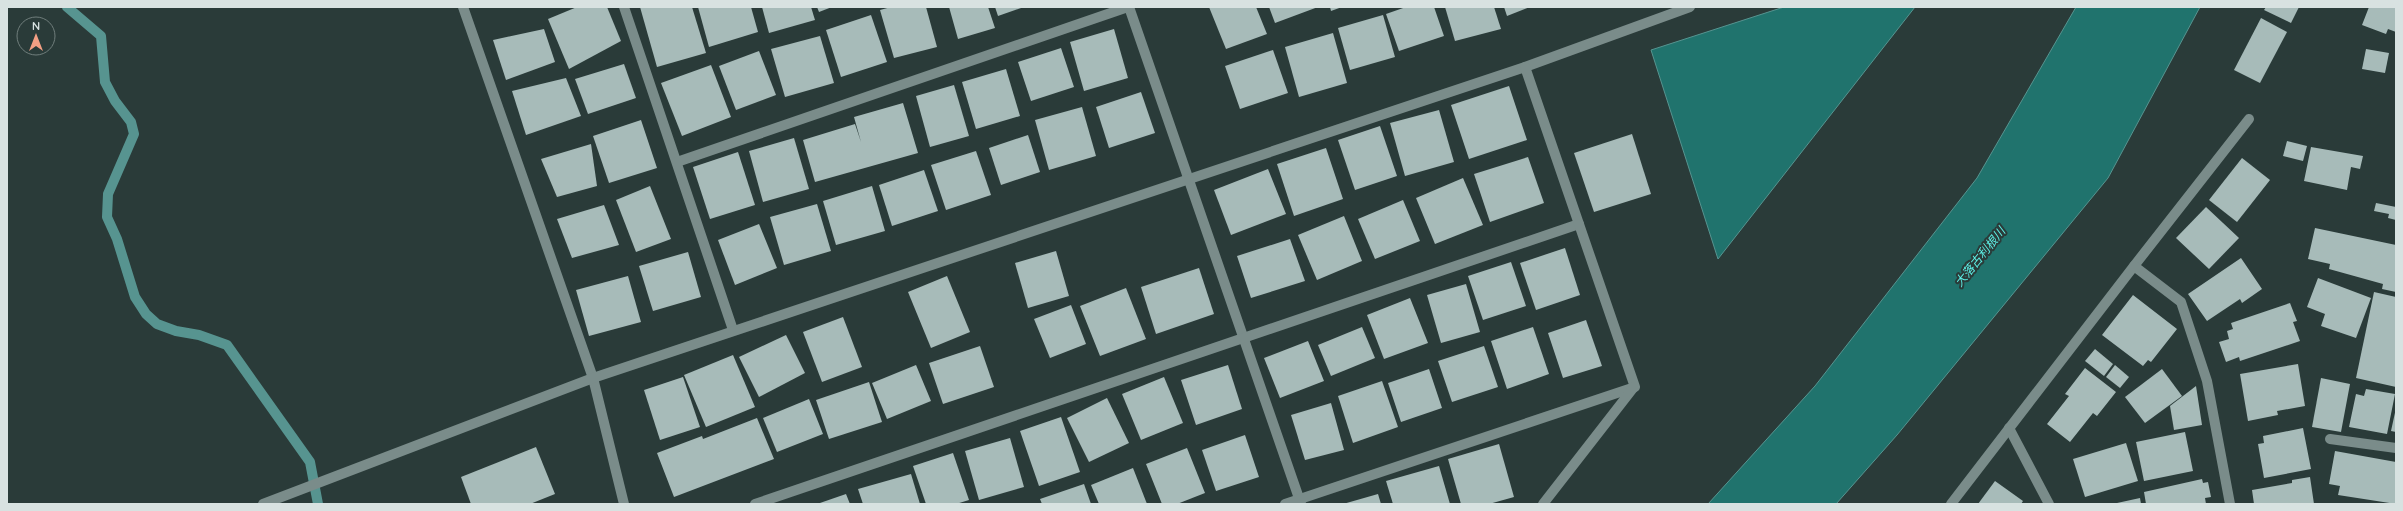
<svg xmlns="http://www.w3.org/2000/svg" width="2403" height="511" font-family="Quicksand,'Noto Sans JP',sans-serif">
<rect width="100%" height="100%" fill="#2a3b39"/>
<g fill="#20736d" stroke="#579490">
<polygon points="1784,7 1915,7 1718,259 1651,50"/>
<polygon points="2076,7 2200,7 2108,178 1897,435 1836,504 1708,504 1815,386 1977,178"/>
</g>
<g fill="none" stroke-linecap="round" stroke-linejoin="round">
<polyline stroke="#579490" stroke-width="10" points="67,7 101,36 105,82 115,101 131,122 134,134 108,194 107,217 117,239 135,297 146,314 157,324 176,331 199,335 227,345 310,462 318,504"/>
</g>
<g fill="#a7bbb9">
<polygon points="577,7 607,7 621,41 569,69 548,19"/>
<polygon points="640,7 692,7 706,53 657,67"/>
<polygon points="698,7 751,7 758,32 709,47"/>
<polygon points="762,7 811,7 815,20 769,33"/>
<polygon points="817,7 832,7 819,12"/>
<polygon points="891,7 926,7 937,47 894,58 880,10"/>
<polygon points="949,7 988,7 995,28 958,39"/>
<polygon points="995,7 1024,7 998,16"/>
<polygon points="1209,7 1256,7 1267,34 1226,49"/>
<polygon points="1269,7 1318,7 1275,23"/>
<polygon points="1330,7 1342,7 1331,11"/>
<polygon points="1406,7 1434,7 1444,36 1399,51 1386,14"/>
<polygon points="1445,7 1494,7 1501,29 1455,41"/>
<polygon points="1504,7 1530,7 1507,16"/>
<polygon points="2266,7 2299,7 2291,23 2264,10"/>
<polygon points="2369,7 2396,7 2396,32 2388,29 2386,34 2362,25"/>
<polygon points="871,15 887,62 841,77 826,30"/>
<polygon points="1383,15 1395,57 1350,70 1338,28"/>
<polygon points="2261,18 2287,32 2260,83 2234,70"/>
<polygon points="544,29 555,62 506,80 493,40"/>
<polygon points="1114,29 1128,78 1084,91 1070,42"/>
<polygon points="1333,33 1347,83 1299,97 1285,47"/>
<polygon points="820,36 834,83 785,97 771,49"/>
<polygon points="1061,48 1074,87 1031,101 1018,62"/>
<polygon points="2366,49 2389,53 2385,73 2362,69"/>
<polygon points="1273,50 1288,93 1240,109 1225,66"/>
<polygon points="759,51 776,95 736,110 719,66"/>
<polygon points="624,64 636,98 588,114 575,79"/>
<polygon points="711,65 731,117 682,136 661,83"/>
<polygon points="1006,69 1020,116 976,129 962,82"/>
<polygon points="566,78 581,116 526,135 512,91"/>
<polygon points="954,85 969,136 930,147 916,96"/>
<polygon points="1509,86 1527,140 1469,159 1451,105"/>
<polygon points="1141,92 1155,133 1109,148 1096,107"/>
<polygon points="903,103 918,153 815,182 803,140 855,124 861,142 854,117"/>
<polygon points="1082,107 1096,156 1049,170 1035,120"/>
<polygon points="1439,110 1454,162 1405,176 1390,123"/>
<polygon points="641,120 657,168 609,183 593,136"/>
<polygon points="1380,126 1397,176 1355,190 1338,140"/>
<polygon points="1632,134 1651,194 1594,212 1574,153"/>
<polygon points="1028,135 1040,172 1001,185 989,148"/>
<polygon points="794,138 809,189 763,202 749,151"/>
<polygon points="2287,141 2307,146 2303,161 2283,156"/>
<polygon points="591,144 597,186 557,197 541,159"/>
<polygon points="2311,147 2363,156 2360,169 2351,167 2347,190 2304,181"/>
<polygon points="1326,148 1343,199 1294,216 1277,164"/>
<polygon points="976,151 991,195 946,210 931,165"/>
<polygon points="738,152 755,205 710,219 693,167"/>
<polygon points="1528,157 1544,203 1490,222 1474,174"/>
<polygon points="2242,158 2270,180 2237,222 2209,200"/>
<polygon points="1268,169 1286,214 1231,235 1214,190"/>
<polygon points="924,170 938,211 892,226 879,185"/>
<polygon points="1463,178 1483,225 1435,244 1416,198"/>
<polygon points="650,186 671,239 636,252 616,200"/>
<polygon points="872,186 885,231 836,245 823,201"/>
<polygon points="1403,200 1420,241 1375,259 1358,219"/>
<polygon points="2376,203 2396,207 2396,220 2388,218 2389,214 2374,211"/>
<polygon points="817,204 831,251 784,265 770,217"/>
<polygon points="604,205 619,245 572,258 557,219"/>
<polygon points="2206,207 2239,238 2209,269 2176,238"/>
<polygon points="1344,216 1362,261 1317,280 1298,235"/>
<polygon points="759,224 777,268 735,285 718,240"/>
<polygon points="2315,228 2396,245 2396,292 2382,289 2383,284 2329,269 2330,264 2308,259"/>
<polygon points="1290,239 1305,281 1251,298 1237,256"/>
<polygon points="1565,248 1580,295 1536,310 1520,263"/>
<polygon points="1056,251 1069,296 1028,308 1015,263"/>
<polygon points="688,252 701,297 653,311 639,266"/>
<polygon points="2241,258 2262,289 2242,303 2240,299 2207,321 2188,294"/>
<polygon points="1511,262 1526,306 1483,320 1468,276"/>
<polygon points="1199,268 1214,314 1156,334 1141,287"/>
<polygon points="628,276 641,322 589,336 576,290"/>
<polygon points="947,276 970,332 931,348 908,292"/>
<polygon points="2318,278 2371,298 2356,338 2321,326 2325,314 2307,307"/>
<polygon points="1466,284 1480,332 1441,343 1427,295"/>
<polygon points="1126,288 1146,339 1100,356 1080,306"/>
<polygon points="2374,292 2396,297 2396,387 2356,378"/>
<polygon points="2133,295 2177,329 2151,362 2148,360 2143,366 2102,335"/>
<polygon points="1410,298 1428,343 1384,359 1367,315"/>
<polygon points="2290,303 2297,321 2293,322 2300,341 2240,361 2239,357 2226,362 2219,342 2229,339 2227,331 2233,329 2231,323"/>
<polygon points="1071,305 1086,344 1050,358 1034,319"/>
<polygon points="843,317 862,367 822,382 803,332"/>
<polygon points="1586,320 1602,366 1563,378 1548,333"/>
<polygon points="1362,327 1375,358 1331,376 1318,345"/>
<polygon points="1533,327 1549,374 1507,389 1491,341"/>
<polygon points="786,335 805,373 759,397 739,357"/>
<polygon points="1308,341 1324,381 1280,398 1264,358"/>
<polygon points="980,346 994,387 943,404 929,363"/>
<polygon points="1484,346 1498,387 1452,402 1438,361"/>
<polygon points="2095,349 2113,364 2104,376 2085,361"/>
<polygon points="733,355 755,407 706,427 684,375"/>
<polygon points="2298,364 2305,406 2277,411 2278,415 2248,421 2240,374"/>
<polygon points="916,365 931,401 887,419 872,383"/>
<polygon points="1228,365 1242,409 1196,425 1181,380"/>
<polygon points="2115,365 2129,377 2120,388 2106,377"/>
<polygon points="2085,368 2116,392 2097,416 2093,413 2070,442 2047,424 2069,396 2065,394"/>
<polygon points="1429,369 1442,408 1401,422 1388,383"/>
<polygon points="2162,369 2182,396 2145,423 2125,397"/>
<polygon points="683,377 700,427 660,440 644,390"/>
<polygon points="1164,377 1183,423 1141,440 1122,394"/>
<polygon points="2321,378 2350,384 2341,432 2312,427"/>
<polygon points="1382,381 1398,427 1353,443 1338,396"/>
<polygon points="869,382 882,422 829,439 816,400"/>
<polygon points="2196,386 2202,425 2174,430 2170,406"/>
<polygon points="2366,389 2395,394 2387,434 2349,427 2356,394 2364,396"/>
<polygon points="1107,398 1129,443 1089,462 1067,418"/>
<polygon points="809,399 823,434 777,452 763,418"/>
<polygon points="1331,403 1344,450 1305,460 1291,415"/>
<polygon points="2396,408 2396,432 2391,431"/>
<polygon points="1061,417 1080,472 1039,486 1020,431"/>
<polygon points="757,418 774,459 674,497 657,453 702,436 703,439"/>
<polygon points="2303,428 2311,469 2264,478 2258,444 2264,443 2263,436"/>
<polygon points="2185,432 2193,471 2144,481 2136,442"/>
<polygon points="1245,435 1259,477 1216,491 1202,450"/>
<polygon points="1010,438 1024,487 979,500 965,451"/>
<polygon points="2126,443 2138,481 2085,497 2073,459"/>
<polygon points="1499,444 1514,497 1489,504 1461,504 1448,459"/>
<polygon points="536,447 555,494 530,504 471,504 461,477"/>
<polygon points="1187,448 1205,493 1177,504 1162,504 1146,464"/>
<polygon points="2335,451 2396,462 2396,504 2338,495 2340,486 2329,484"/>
<polygon points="953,453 969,500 956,504 926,504 913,466"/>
<polygon points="1439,466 1450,504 1393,504 1386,481"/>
<polygon points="1133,468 1147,504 1099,504 1091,485"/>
<polygon points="911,474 920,504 863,504 858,489"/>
<polygon points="2310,477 2314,504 2254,504 2252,490 2292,483 2292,480"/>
<polygon points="2202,479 2203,483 2208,482 2211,497 2205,498 2206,504 2146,504 2144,492"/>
<polygon points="1995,481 2023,501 2021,504 1978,504"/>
<polygon points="1084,484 1091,504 1042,504 1040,499"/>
<polygon points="846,494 850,504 817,504"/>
<polygon points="1378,494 1381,504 1343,504"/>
<polygon points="2140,498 2141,504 2117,504 2117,503"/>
</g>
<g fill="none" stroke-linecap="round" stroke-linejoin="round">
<g stroke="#7a8c8a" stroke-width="10">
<polyline points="463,7 593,378 624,504"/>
<polyline points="624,7 733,330"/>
<polyline points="1129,7 1301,504"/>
<polyline points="677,162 1128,7"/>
<polyline points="2134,266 2249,119"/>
<polyline points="2009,428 2049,504"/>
<polyline points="2330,439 2396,448"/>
<polyline points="263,504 593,378 1525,67 1690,7"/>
<polyline points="755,504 1579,224"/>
<polyline points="1285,504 1635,387 1525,67"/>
<polyline points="1543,504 1634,387"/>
<polyline points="1951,504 2134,266 2181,302 2207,381 2230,504"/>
</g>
</g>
<g text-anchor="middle" stroke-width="4" stroke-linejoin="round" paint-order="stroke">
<g font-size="12" font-style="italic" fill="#5df1e7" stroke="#2a3b39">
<text transform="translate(1980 257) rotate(-51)" y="4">大落古利根川</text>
</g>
</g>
<rect width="2403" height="511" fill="none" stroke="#d8e2e1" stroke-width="16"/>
<g transform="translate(36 36)"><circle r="19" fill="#2a3b39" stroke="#707e7c"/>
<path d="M0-3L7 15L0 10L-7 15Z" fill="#f39f84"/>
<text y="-6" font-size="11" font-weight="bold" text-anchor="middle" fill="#d8e2e1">N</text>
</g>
</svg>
